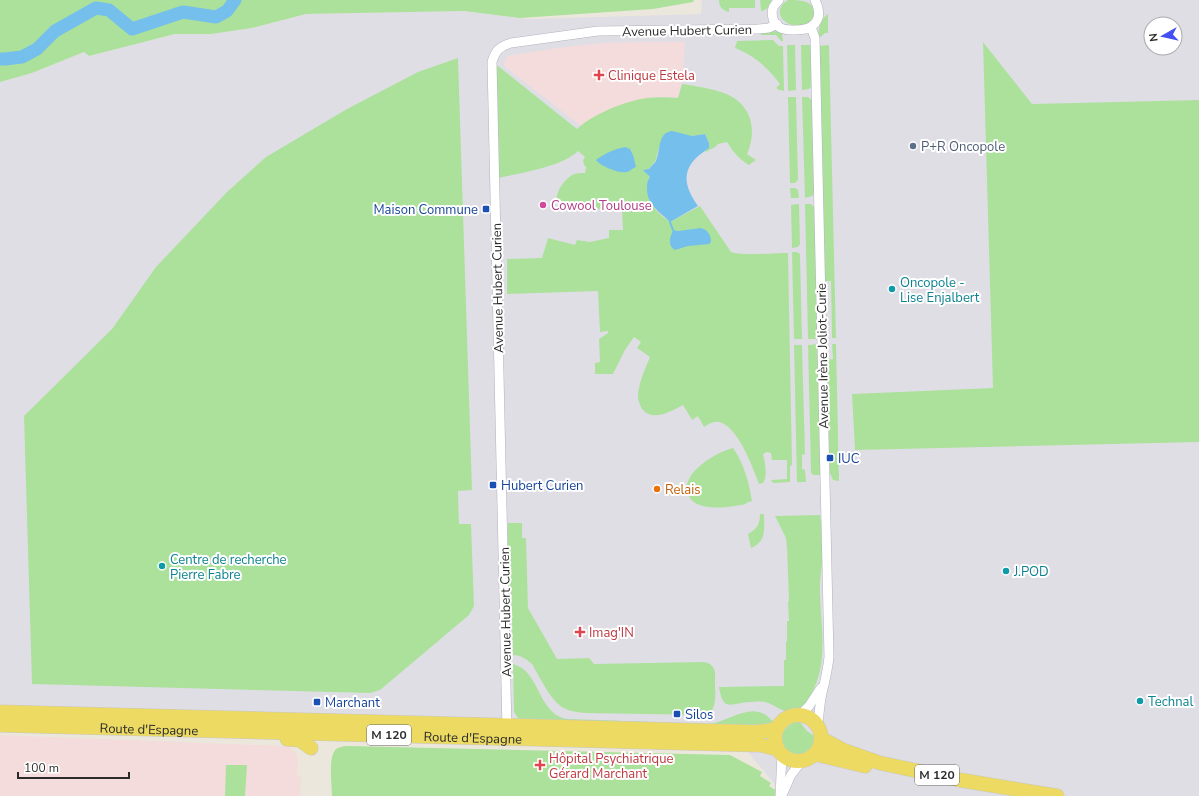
<svg xmlns="http://www.w3.org/2000/svg" width="1199" height="796" font-family="'Nunito Sans',sans-serif">
<rect width="100%" height="100%" fill="#ece7dd"/>
<path fill="#e0dee5" fill-rule="evenodd" d="M702 0H1199V796H776L778 788 746 750 191 734 0 732V82L32 73 84 52 89 56 175 34H211L252 28 306 14 464 11 528 19 701 14ZM1151 24H1175V48H1151Z"/>
<g fill="#f3dcdb">
<polygon points="638,42 685,42 682,84 678,98 655,97 646,98 636,101 589,121 581,126 503,65 507,56 557,48 602,43"/>
<polygon points="0,735 285,746 292,749 297,755 298,763 297,776 301,778 300,796 0,796"/>
</g>
<g fill="#ace19c">
<polygon points="0,0 694,0 693,2 653,9 520,18 464,11 306,14 252,28 211,34 175,34 89,56 84,52 32,73 0,82"/>
<path d="M719 0H755V8H729V12C722 10 719 7 719 0Z"/>
<path d="M760 0H771C771 7 767 10 761 11Z"/>
<path d="M788 0C799 0 814 0 814 13 814 17 811 21 808 23 790 33 767 13 788 0Z"/>
<path d="M828 14V33H825L818 39C818 30 820 19 828 14Z"/>
<polygon points="779,31 782,34 783,41 781,41 776,35 761,35 761,32"/>
<path d="M773 40 779 46H783L784 91 779 90 776 88 780 84C768 68 755 56 735 48L737 41Z"/>
<polygon points="983,42 1032,104 1199,100 1199,442 855,450 852,394 993,388"/>
<polygon points="787,45 795,45 796,90 788,91"/>
<polygon points="801,45 812,45 812,86 809,89 802,90"/>
<polygon points="829,45 836,338 832,338 831,281 824,281 818,46"/>
<polygon points="458,58 472,490 458,491 459,524 471,524 474,606 469,615 392,680 380,690 370,693 32,684 24,416 112,329 156,267 227,192 266,157 347,109 418,72"/>
<path d="M495 66H498L577 129C593 114 625 101 647 98 658 97 668 97 678 98L682 84C696 86 710 88 724 93 751 103 758 129 747 154L756 160 749 165C739 159 733 152 727 142L718 144 715 147 706 152 705 151 709 148V143L705 134 692 136 659 147 656 160 649 169 644 170 650 177C644 185 648 198 654 207 657 213 665 218 670 222L700 206 731 252C741 256 775 253 788 253L792 465 790 466V482L773 483 771 480 787 479V460H772L771 453 767 452 763 454C765 463 768 475 763 483L759 484C753 468 738 426 719 422 713 421 709 424 704 427L698 416 692 420 683 405C670 412 653 422 642 409 640 405 638 401 638 397 638 384 645 369 650 357L637 348 641 342 634 337 625 350 613 374H595V363L600 362 599 339 608 333V331L600 332 598 291 507 294V259L542 258 548 238 575 245 577 240 590 242 609 238V230H623L622 211 577 207 557 202C555 192 564 180 572 175 577 173 580 173 585 173L586 167 584 165 583 160 585 157 578 151C562 167 520 173 498 178Z"/>
<polygon points="788,97 796,97 798,180 795,183 790,183"/>
<polygon points="802,97 808,97 813,101 815,192 812,196 805,198"/>
<polygon points="790,188 795,188 798,190 799,198 791,198"/>
<polygon points="799,204 800,244 798,247 792,248 791,205"/>
<polygon points="805,204 811,204 814,207 819,339 808,339"/>
<polygon points="792,252 797,252 800,254 802,339 794,339"/>
<polygon points="819,344 821,465 820,475 814,475 811,473 811,471 808,345"/>
<polygon points="832,344 836,344 839,481 833,480 830,473 828,444 826,360 833,359"/>
<polygon points="794,345 802,345 805,454 802,455 802,469 805,470 806,482 797,482"/>
<path d="M733 448C744 464 749 482 752 501L746 503V504C732 507 710 510 697 504 692 502 688 496 687 492 683 471 717 452 733 448Z"/>
<path d="M760 514H763L764 515C764 528 767 542 751 548L748 534C757 529 760 524 760 514Z"/>
<path d="M820 515C822 527 823 538 823 549 823 560 821 571 820 582 819 620 831 662 810 696 807 701 805 707 799 710 786 717 777 705 765 702 760 701 754 702 750 702 731 703 723 713 719 687L784 686V660H786V642L787 641V621H789L788 602 789 601 787 548 786 538 775 516Z"/>
<path d="M508 523H522V538H526L528 608 557 659 589 658 594 664 701 662C706 662 710 663 713 667 716 671 715 677 715 682 715 693 718 712 705 715L585 713C578 712 572 712 566 709 551 703 540 677 532 664 526 659 521 655 513 655L511 593 507 556Z"/>
<path d="M513 664C539 671 537 706 560 717 563 718 566 719 569 719L710 724C733 720 755 698 774 723L767 727 520 721 514 712Z"/>
<path d="M795 722H800L807 731 816 737C816 751 803 764 789 754 775 745 781 728 795 722Z"/>
<path d="M347 746 730 755 762 772 760 776 771 783 769 786 777 791 775 796H332C332 785 328 759 335 750 338 747 343 746 347 746Z"/>
<polygon points="226,765 247,765 245,796 225,796"/>
</g>
<g fill="#74bfeb">
<path d="M672 131 692 136 705 134 709 143V148C705 151 700 154 696 158 680 174 687 190 698 206L670 222C660 212 647 205 647 189 647 184 647 181 650 177L643 170 649 169C651 166 654 164 656 161 661 150 657 133 672 131Z"/>
<path d="M625 147 630 149 633 155 636 167C633 168 630 171 627 172 620 174 600 166 596 160 604 154 614 149 625 147Z"/>
<path d="M701 228C708 230 711 235 711 242L709 244 688 246 675 250C667 245 670 238 673 230L678 231Z"/>
</g>
<g fill="none" stroke-linecap="round" stroke-linejoin="round">
<polyline stroke="#74bfeb" stroke-width="2" points="670,222 673,230"/>
<polyline stroke="#74bfeb" stroke-width="13" points="0,59 5,59 22,57 37,49 55,31 96,8 109,10 132,29 183,12 216,17 227,11 235,0"/>
<g stroke="#b1b2be" stroke-width="10">
<g id="minor">
<path d="M779 0C777 2 774 5 773 8 771 14 773 24 779 27 782 29 788 30 792 30 813 31 825 21 815 0"/>
<path d="M811 27 815 38 829 657C828 667 826 676 824 685 820 698 819 712 818 726"/>
<polyline points="800,715 809,706 821,688"/>
<path d="M507 730 492 62C495 51 500 46 511 43L598 31 758 29 769 28 777 24"/>
<polyline points="783,793 791,775 801,762"/>
<polyline points="780,796 782,755"/>
</g>
</g>
<g stroke="#c8c8c8" stroke-width="15">
<g id="primary">
<polyline points="0,712 754,732 766,731 777,729"/>
<circle cx="798" cy="738" r="23"/>
<path id="s1" d="M0 725 761 745 777 749"/>
<polyline points="287,739 300,740 311,748"/>
<polyline points="822,739 843,750 880,763 960,780 1057,796"/>
<polyline points="815,754 865,766"/>
</g>
</g>
<use href="#minor" stroke="#fff" stroke-width="9"/>
<use href="#primary" stroke="#ecda62" stroke-width="14"/>
</g>
<g fill="#e0444e" stroke="#fff" stroke-width="1.5">
<path d="M597 69h4v4h4v4h-4v4h-4v-4h-4v-4h4z"/>
<path d="M578 626h4v4h4v4h-4v4h-4v-4h-4v-4h4z"/>
<path d="M538 759h4v4h4v4h-4v4h-4v-4h-4v-4h4z"/>
</g>
<circle fill="#5c6f8a" stroke="#fff" stroke-width="1.5" cx="913" cy="146" r="4"/>
<circle fill="#d1479c" stroke="#fff" stroke-width="1.5" cx="543" cy="205" r="4"/>
<g fill="#1a4fb4" stroke="#fff" stroke-width="1.5">
<rect x="482" y="205" width="8" height="8" rx="2"/>
<rect x="826" y="454" width="8" height="8" rx="2"/>
<rect x="489" y="481" width="8" height="8" rx="2"/>
<rect x="313" y="698" width="8" height="8" rx="2"/>
<rect x="673" y="710" width="8" height="8" rx="2"/>
</g>
<g fill="#0f9aa8" stroke="#fff" stroke-width="1.5">
<circle cx="892" cy="289" r="4"/>
<circle cx="162" cy="566" r="4"/>
<circle cx="1006" cy="571" r="4"/>
<circle cx="1140" cy="701" r="4"/>
</g>
<circle fill="#e8710a" stroke="#fff" stroke-width="1.5" cx="657" cy="489" r="4"/>
<g text-anchor="middle" stroke-width="4" stroke-linejoin="round" paint-order="stroke">
<g fill="#fff" stroke="#6b6b6b" stroke-width="1">
<rect x="367" y="725" width="44" height="20" rx="3"/>
<rect x="915" y="765" width="44" height="20" rx="3"/>
</g>
<g font-size="12" font-weight="bold" fill="#2b2b2b">
<text x="389" y="739">M 120</text>
<text x="937" y="779">M 120</text>
</g>
<g font-size="13" fill="#2b2b2b" stroke="#fff">
<text transform="translate(687 30) rotate(-1)" y="5">Avenue Hubert Curien</text>
<text transform="translate(497 288) rotate(-91)" y="5">Avenue Hubert Curien</text>
<text transform="translate(822 356) rotate(-91)" y="5">Avenue Irène Joliot-Curie</text>
<text transform="translate(505 612) rotate(-91)" y="5">Avenue Hubert Curien</text>
<text dy="5" stroke="none"><textPath href="#s1" startOffset="149">Route d'Espagne</textPath></text>
<text dy="5" stroke="none"><textPath href="#s1" startOffset="473">Route d'Espagne</textPath></text>
</g>
<g font-size="13" fill="#be3a42" stroke="#fff" text-anchor="start">
<text x="608" y="80">Clinique Estela</text>
<text x="589" y="637">Imag'IN</text>
<text x="549" y="763">Hôpital Psychiatrique<tspan x="549" dy="15">Gérard Marchant</tspan></text>
</g>
<g font-size="13" fill="#4e5e75" stroke="#fff" text-anchor="start">
<text x="921" y="151">P+R Oncopole</text>
</g>
<g font-size="13" fill="#b23c85" stroke="#fff" text-anchor="start">
<text x="551" y="210">Cowool Toulouse</text>
</g>
<g font-size="13" fill="#164399" stroke="#fff" text-anchor="start">
<text x="478" y="214" text-anchor="end">Maison Commune</text>
<text x="838" y="463">IUC</text>
<text x="501" y="490">Hubert Curien</text>
<text x="325" y="707">Marchant</text>
<text x="685" y="719">Silos</text>
</g>
<g font-size="13" fill="#0d838f" stroke="#fff" text-anchor="start">
<text x="900" y="287">Oncopole -<tspan x="900" dy="15">Lise Enjalbert</tspan></text>
<text x="170" y="564">Centre de recherche<tspan x="170" dy="15">Pierre Fabre</tspan></text>
<text x="1014" y="576">J.POD</text>
<text x="1148" y="706">Technal</text>
</g>
<g font-size="13" fill="#c56008" stroke="#fff" text-anchor="start">
<text x="665" y="494">Relais</text>
</g>
</g>
<g transform="translate(1163 36) rotate(262)"><circle r="19" fill="#ffffff" stroke="#aaaaaa"/>
<path d="M0-3L7 15L0 10L-7 15Z" fill="#4351f4"/>
<text y="-6" font-size="11" font-weight="bold" text-anchor="middle" fill="#2b2b2b">N</text>
</g>
<path d="M18 772v6h111v-6" fill="none" stroke="#2b2b2b" stroke-width="2"/>
<text x="24" y="772" font-size="12" fill="#2b2b2b" stroke="#ffffff" stroke-width="3" paint-order="stroke">100 m</text>
</svg>
